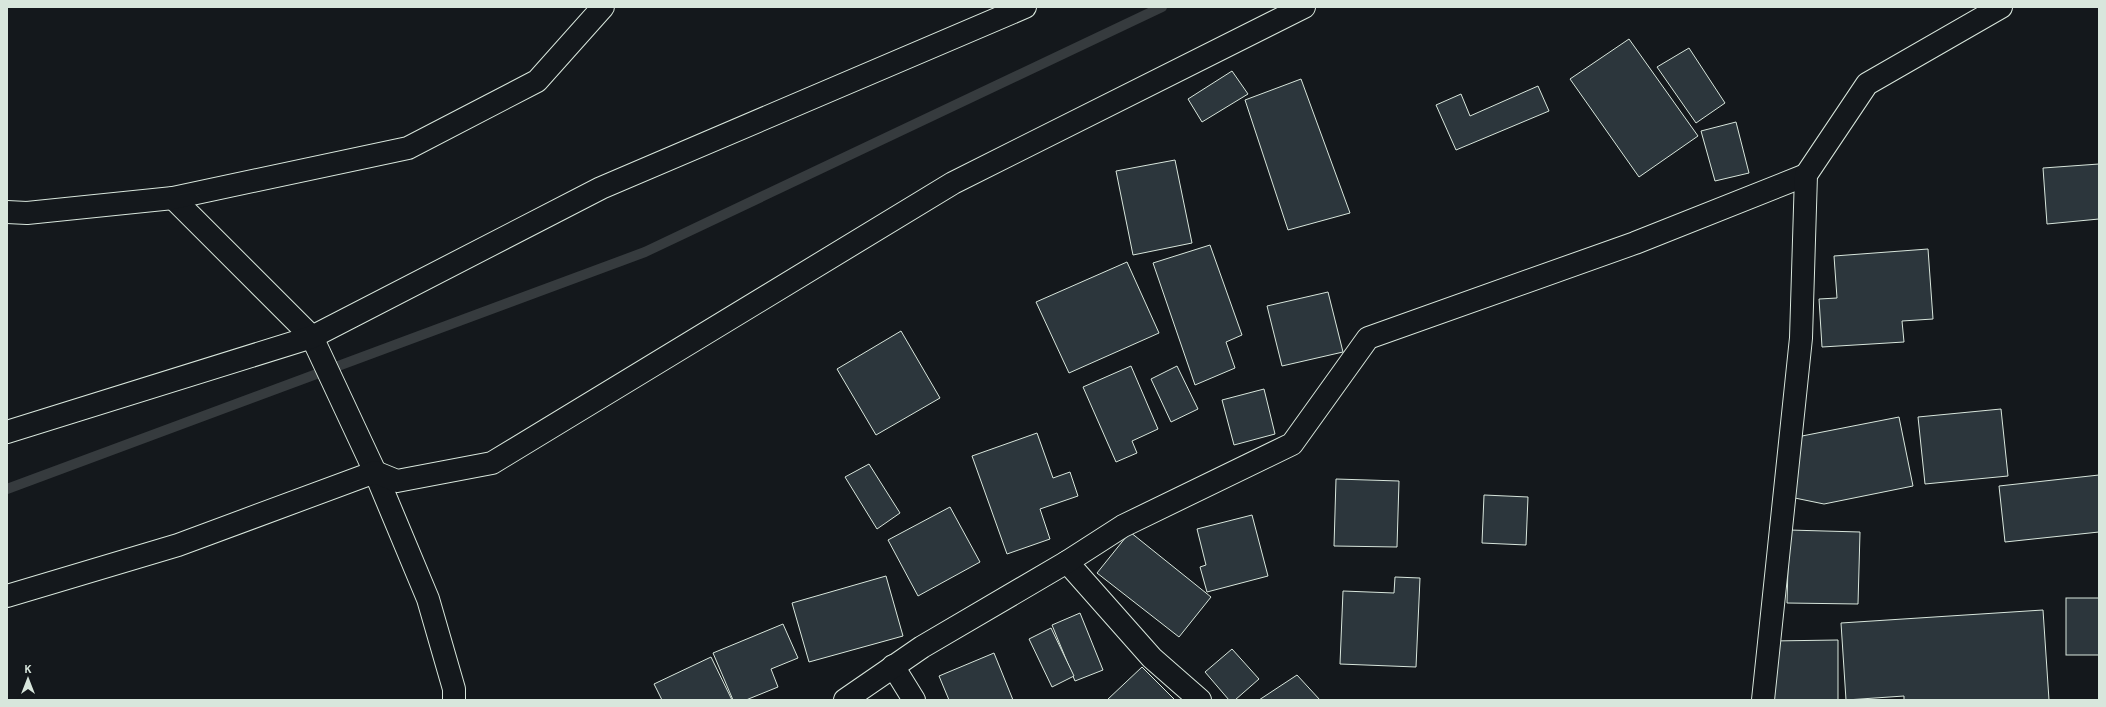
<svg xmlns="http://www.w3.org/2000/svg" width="2106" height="707" font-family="'DM Sans',sans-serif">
<rect width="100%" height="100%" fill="#14181c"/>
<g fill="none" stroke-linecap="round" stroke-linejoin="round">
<polyline stroke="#363b3e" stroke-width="10" points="7,489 645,252 1162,7"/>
</g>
<g fill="#2c363c" stroke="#d8e6dc">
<polygon points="1629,39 1698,136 1639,177 1570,79"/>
<polygon points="1689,48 1725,103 1696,123 1657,67"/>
<polygon points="1232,71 1248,94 1202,122 1188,99"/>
<polygon points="1301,79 1350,213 1288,230 1245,100"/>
<polygon points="1538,86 1549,111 1456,150 1436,105 1461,94 1470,116"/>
<polygon points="1736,122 1749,173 1715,181 1701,131"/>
<polygon points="1175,160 1192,243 1133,255 1116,171"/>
<polygon points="2099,164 2099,219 2047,224 2043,168"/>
<polygon points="1210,245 1242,335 1226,342 1235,368 1195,385 1153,263"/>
<polygon points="1928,249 1933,319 1902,321 1904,342 1822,347 1819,299 1837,298 1834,256"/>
<polygon points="1127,262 1159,333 1069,373 1036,302"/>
<polygon points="1328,292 1343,352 1282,366 1267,306"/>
<polygon points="901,331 940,398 876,435 837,369"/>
<polygon points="1131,366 1158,429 1132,441 1137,453 1116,462 1083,387"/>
<polygon points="1177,366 1198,409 1171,422 1151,379"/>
<polygon points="1264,389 1275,434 1234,445 1222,400"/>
<polygon points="2001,409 2008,476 1925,484 1918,417"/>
<polygon points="1899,417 1913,486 1824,504 1790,497 1802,436"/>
<polygon points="1037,433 1053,478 1070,472 1078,496 1040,509 1050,539 1007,554 972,456"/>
<polygon points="869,464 900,513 877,529 845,477"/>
<polygon points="2099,475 2099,532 2005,542 1999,486"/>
<polygon points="1336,479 1399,481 1397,547 1334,546"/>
<polygon points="1484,495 1528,497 1526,545 1482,543"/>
<polygon points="950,507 980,562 918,596 888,540"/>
<polygon points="1252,515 1268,576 1207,592 1200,567 1206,565 1197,529"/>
<polygon points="1789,530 1860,532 1858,604 1787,603"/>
<polygon points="1130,532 1211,597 1179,637 1097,573"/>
<polygon points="886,576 903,636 809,662 792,603"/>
<polygon points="1395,577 1420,578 1416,667 1340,664 1343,591 1394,593"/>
<rect x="2066" y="598" width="33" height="57"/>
<polygon points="2043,610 2049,700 1904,700 1904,696 1846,700 1841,623"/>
<polygon points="1080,613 1103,670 1075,681 1052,625"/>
<polygon points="783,624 798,658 771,669 778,687 746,700 733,700 713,653"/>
<polygon points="1051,628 1074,676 1052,687 1029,639"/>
<polygon points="1838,640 1838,700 1773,700 1771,641"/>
<polygon points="1232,649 1259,679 1235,700 1229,700 1205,672"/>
<polygon points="994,653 1013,700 949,700 939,676"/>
<polygon points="711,657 732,700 662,700 654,684"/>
<polygon points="1142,667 1175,700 1107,700"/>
<polygon points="1297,675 1320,700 1259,700"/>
</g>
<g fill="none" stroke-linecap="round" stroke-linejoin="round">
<g stroke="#d8e6dc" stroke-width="24">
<g id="minor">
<polyline points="173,198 312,337 375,472 428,599 454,689 454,700"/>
<polyline points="7,212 27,213 173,198 408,148 537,81 603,7"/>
<polyline points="7,432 312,337 601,188 1025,7"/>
<polyline points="1067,562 1152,658 1200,700"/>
<polyline points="7,596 178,545 375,472 397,481 492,463 953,183 1304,7"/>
<polyline points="893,666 914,700"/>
<polyline points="845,700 922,647 1067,562 1123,526 1292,444 1368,338 1635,243 1806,175"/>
<polyline points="1763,700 1801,338 1806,175 1867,84 2001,7"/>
</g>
</g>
<use href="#minor" stroke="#14181c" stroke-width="22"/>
</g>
<rect width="2106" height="707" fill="none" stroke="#d8e6dc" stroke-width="16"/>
<g transform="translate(28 679)" stroke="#14181c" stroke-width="3" paint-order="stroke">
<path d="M0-3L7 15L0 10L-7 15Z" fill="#d8e6dc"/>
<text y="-6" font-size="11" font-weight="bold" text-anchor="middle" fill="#d8e6dc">K</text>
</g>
</svg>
